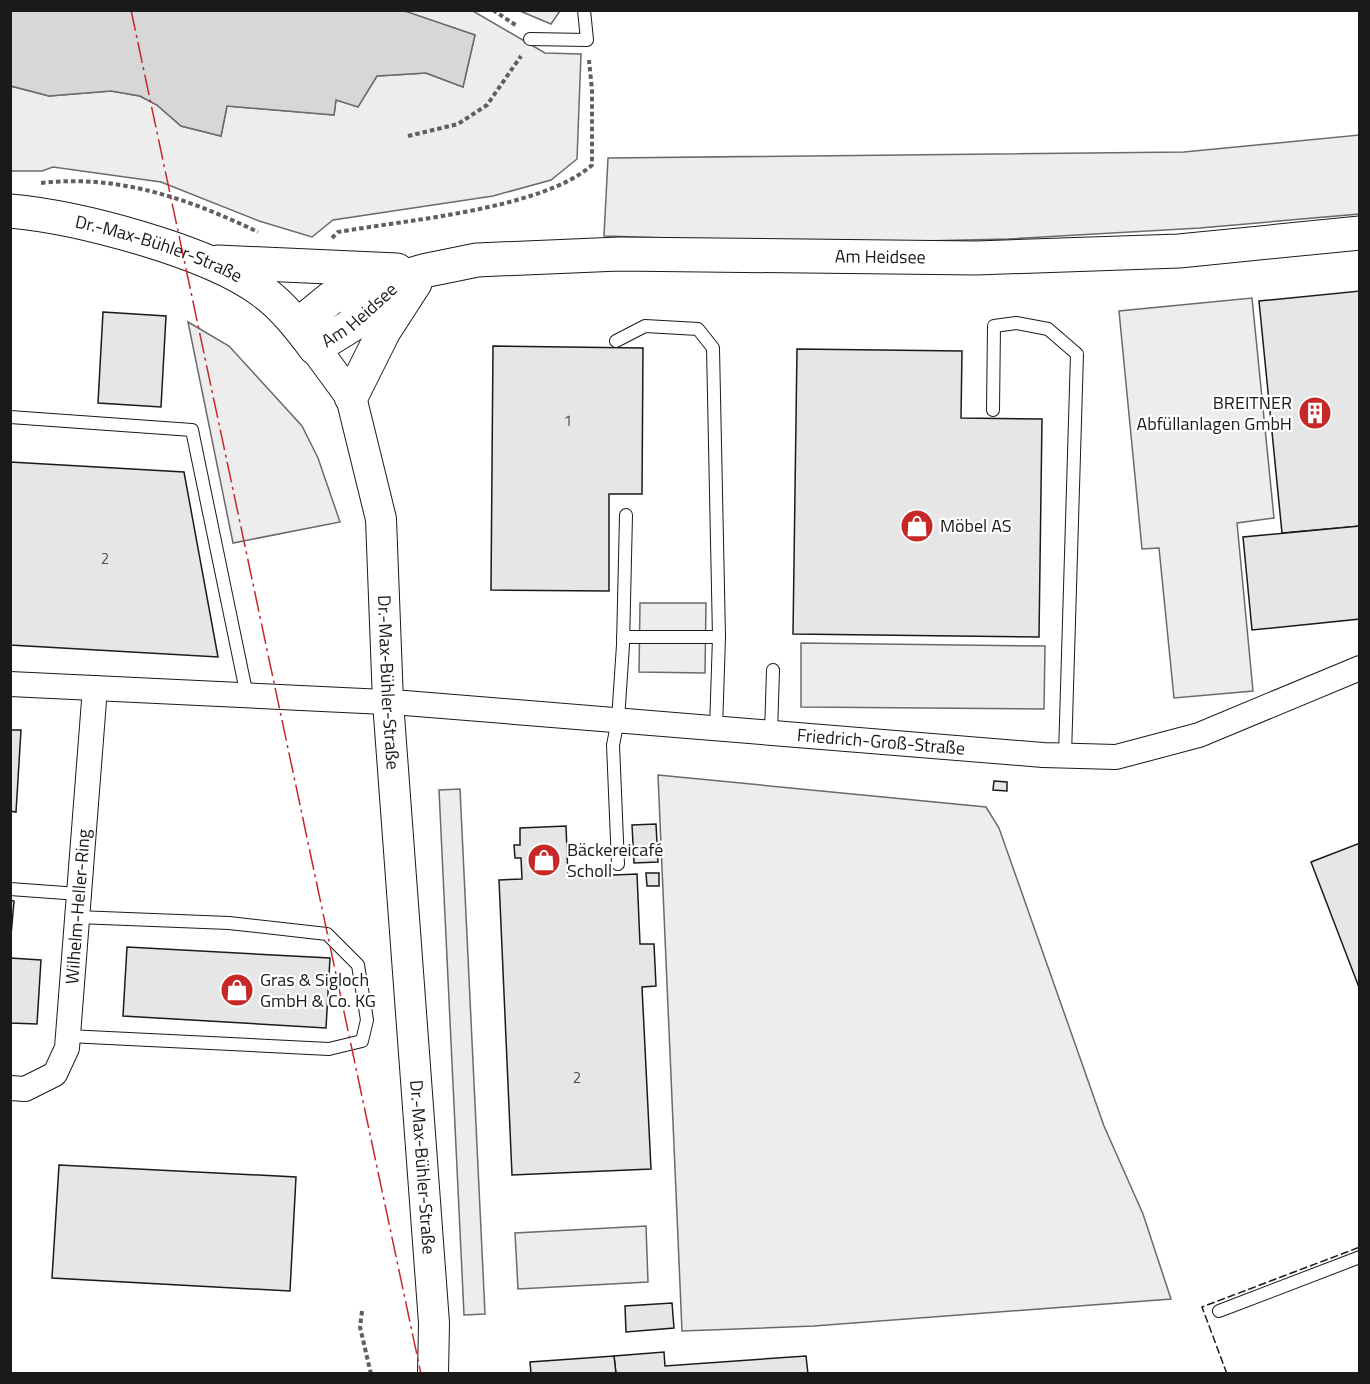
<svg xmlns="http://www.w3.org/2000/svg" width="1370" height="1384" font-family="'Titillium Web',sans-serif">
<rect width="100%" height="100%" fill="#fff"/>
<g fill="#ededed" stroke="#6a6a6a" stroke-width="1.5">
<polygon points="402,11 473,11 545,53 581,54 577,159 551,180 493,196 333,220 312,237 259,221 161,182 53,167 42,171 11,171 10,86 49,96 111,91 140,96 157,105 181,126 221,136 227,106 334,115 336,100 358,106 377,76 426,73 463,87 475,35"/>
<polygon points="520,11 560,11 551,24"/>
<polygon points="1359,135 1359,214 1200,228 1008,239 833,243 604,236 608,158 1184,152"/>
<polygon points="1252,298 1274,518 1237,523 1253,691 1174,698 1159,548 1142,549 1119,311"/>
<polygon points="188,322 229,346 302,426 318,458 340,522 233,543"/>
<polygon points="640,603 706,603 705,673 639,672"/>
<polygon points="801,643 1045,646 1044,709 801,707"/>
<polygon points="658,775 986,807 999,828 1104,1126 1143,1214 1171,1299 814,1326 682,1331"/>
<polygon points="460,789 485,1314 464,1315 439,790"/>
<polygon points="646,1226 648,1282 518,1289 515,1233"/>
</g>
<polygon fill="#d7d7d7" stroke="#6a6a6a" stroke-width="1.5" points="402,10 475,35 463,87 426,73 377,76 358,107 336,100 334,115 227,106 221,136 181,126 157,105 140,96 111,91 49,96 11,86 11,11"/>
<g fill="#e6e6e6" stroke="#1a1a1a" stroke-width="1.5">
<polygon points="1360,291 1360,526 1282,533 1259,301"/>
<polygon points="103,312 166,316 161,407 98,403"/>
<polygon points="493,346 643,348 642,494 609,494 609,591 491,590"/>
<polygon points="797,349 962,351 961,418 1042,419 1039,637 793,634"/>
<polygon points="10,462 184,472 218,657 10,645"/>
<polygon points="1360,526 1360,619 1252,630 1243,537"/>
<polygon points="10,730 21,730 16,812 10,811"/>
<polygon points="994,781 1007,782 1007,791 993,790"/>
<polygon points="656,824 658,862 634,863 632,825"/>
<polygon points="566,826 568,877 637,874 640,944 654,944 656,986 642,987 651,1169 512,1175 499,880 522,879 521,858 515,858 514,845 520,845 520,828"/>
<polygon points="1360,843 1360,990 1311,862"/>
<polygon points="646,873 659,873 659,886 647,886"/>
<polygon points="10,900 14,901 10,947"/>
<polygon points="127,947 330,958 326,1028 123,1016"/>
<polygon points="10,958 41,960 37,1024 10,1023"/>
<polygon points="59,1165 296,1177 290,1291 52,1278"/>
<polygon points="672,1303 674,1328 626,1332 625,1306"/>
<polygon points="664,1352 665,1366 806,1356 808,1374 616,1374 614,1356"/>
<polygon points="614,1356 616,1374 531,1374 530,1362"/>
</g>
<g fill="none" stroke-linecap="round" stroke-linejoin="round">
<g stroke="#1a1a1a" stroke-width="14">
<g id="service">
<polyline points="530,39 587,40 584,10"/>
<polyline points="616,341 645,326 698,329 713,348 719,637"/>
<polyline points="993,410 994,326 1016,323 1048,329 1077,354 1065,755"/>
<polyline points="10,417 192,430 247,696"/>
<polyline points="623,637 719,637 716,729"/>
<polyline points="771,733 773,670"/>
<polyline points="618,864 613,745 618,720 623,645 626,515"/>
<polyline points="10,889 79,894"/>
<polyline points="68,1036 329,1049 362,1041 367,1020 358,965 327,934 229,923 77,917"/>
<polyline points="1219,1311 1360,1257"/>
</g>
</g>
<g stroke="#1a1a1a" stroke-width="26">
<g id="minor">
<path id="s1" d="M10 684 405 703 1043 755 1116 757 1199 735 1360 668"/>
<path id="s2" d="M10 1088 25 1089 55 1074 67 1048 95 688"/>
</g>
</g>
<g stroke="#1a1a1a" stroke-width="32">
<g id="tertiary">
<path id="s3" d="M315 348 351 397 381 519 388 702 434 1323 433 1374"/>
</g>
</g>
<g stroke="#1a1a1a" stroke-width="35">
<g id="secondary">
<path id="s4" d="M10 211C78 217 208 251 262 291 283 306 300 328 315 348L352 325 397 284"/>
<polyline points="218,262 397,270"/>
<path id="s5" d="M298 325 331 298 423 271 477 260 619 254 976 258 1179 251 1360 233"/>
<polyline points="351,397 384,331 415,283"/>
</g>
</g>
<g stroke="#5f5f5f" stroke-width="4" stroke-dasharray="4.5 3" stroke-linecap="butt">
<polyline points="493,10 517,26"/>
<polyline points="408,136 458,124 487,105 521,56"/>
<path d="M41 183C119 174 189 199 258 232"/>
<path d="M332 238 338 232C406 220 543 209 592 165V90L589 60"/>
<polyline points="362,1311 360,1327 371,1374"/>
</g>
<use href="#service" stroke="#fff" stroke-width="12"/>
<use href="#minor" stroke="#fff" stroke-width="24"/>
<use href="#tertiary" stroke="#fff" stroke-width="30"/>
<use href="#secondary" stroke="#fff" stroke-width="33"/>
<polyline stroke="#1a1a1a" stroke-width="1.5" stroke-dasharray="8 3" stroke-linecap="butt" points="1227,1374 1202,1307 1360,1247"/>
<polyline stroke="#c62828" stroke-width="1.5" stroke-dasharray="21 4.5 3 4.5" stroke-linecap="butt" points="131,10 421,1374"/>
</g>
<defs>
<g id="building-disc" transform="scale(1.725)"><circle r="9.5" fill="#c62828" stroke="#fff"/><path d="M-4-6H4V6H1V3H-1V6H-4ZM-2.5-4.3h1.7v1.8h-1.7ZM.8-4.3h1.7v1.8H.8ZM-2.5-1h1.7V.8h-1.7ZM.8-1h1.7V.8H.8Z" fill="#fff"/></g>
<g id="shop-disc" transform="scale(1.725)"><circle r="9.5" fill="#c62828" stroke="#fff"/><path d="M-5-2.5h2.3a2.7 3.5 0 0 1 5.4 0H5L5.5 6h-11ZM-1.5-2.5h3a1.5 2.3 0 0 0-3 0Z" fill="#fff"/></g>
</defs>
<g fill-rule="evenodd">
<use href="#building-disc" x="1315" y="413"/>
<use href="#shop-disc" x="917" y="526"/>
<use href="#shop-disc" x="544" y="860"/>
<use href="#shop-disc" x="237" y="990"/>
</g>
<g text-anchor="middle" stroke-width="4.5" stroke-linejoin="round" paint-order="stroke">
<g font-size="15" fill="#4d4d4d">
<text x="568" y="426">1</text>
<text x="105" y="564">2</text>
<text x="577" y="1083">2</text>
</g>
<g font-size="18" fill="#1a1a1a" stroke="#fff">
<text dy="6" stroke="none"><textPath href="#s4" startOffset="154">Dr.-Max-Bühler-Straße</textPath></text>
<text dy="6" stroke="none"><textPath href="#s5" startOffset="597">Am Heidsee</textPath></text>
<text dy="6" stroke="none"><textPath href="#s4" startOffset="400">Am Heidsee</textPath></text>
<text dy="6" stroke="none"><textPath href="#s3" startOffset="350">Dr.-Max-Bühler-Straße</textPath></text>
<text dy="6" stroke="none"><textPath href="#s1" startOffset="873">Friedrich-Groß-Straße</textPath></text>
<text dy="6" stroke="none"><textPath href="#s2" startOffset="219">Wilhelm-Heller-Ring</textPath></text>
<text dy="6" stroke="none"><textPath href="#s3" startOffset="836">Dr.-Max-Bühler-Straße</textPath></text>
</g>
<g font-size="18" fill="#1a1a1a" stroke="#fff" text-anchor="start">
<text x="1292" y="409" text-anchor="end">BREITNER<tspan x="1292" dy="21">Abfüllanlagen GmbH</tspan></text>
<text x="940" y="532">Möbel AS</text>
<text x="567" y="856">Bäckereicafé<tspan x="567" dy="21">Scholl</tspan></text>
<text x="260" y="986">Gras &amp; Sigloch<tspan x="260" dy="21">GmbH &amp; Co. KG</tspan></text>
</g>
</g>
<rect width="1370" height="1384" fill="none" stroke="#1a1a1a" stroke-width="24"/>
</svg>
